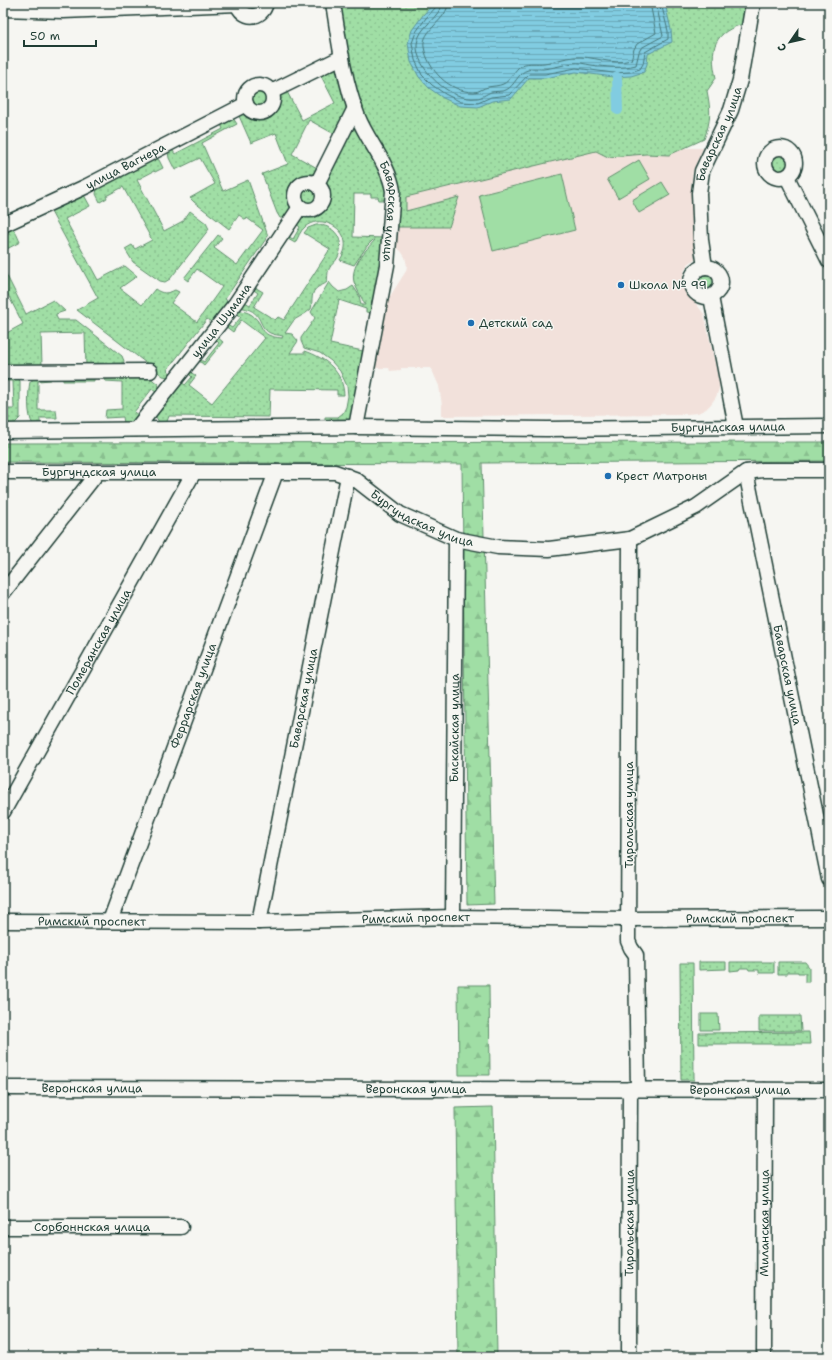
<svg xmlns="http://www.w3.org/2000/svg" width="832" height="1360" font-family="'Shantell Sans',sans-serif">
<defs>
<pattern id="grass-dots" width="8" height="8" patternUnits="userSpaceOnUse"><rect width="8" height="8" fill="#a0dea5"/><path d="M2 2h.1M6 6h.1" fill="none" stroke="#89bf8f" stroke-width="1.8" stroke-linecap="round"/></pattern>
<pattern id="forest-firs" width="22" height="20" patternUnits="userSpaceOnUse"><rect width="22" height="20" fill="#a0dea5"/><path d="M5 1l3.5 6h-7zM16 11l3.5 6h-7z" fill="#89bf8f"/></pattern>
<pattern id="water-rules" width="6" height="5" patternUnits="userSpaceOnUse"><rect width="6" height="5" fill="#81cce1"/><path d="M0 2.5h6" fill="none" stroke="#69a7b7"/></pattern>
</defs>
<rect width="100%" height="100%" fill="#f6f6f2"/>
<filter id="ink" filterUnits="userSpaceOnUse"><feTurbulence type="fractalNoise" baseFrequency=".025" numOctaves="2"/><feDisplacementMap in="SourceGraphic" scale="8" xChannelSelector="R" yChannelSelector="G"/><feConvolveMatrix kernelMatrix="1 2 1 2 8 2 1 2 1" color-interpolation-filters="sRGB"/></filter>
<g filter="url(#ink)">
<polygon fill="#f2e1db" points="383,148 703,148 693,170 691,187 692,227 695,259 688,264 684,271 682,279 685,290 704,314 719,382 719,389 716,397 711,404 706,409 698,413 687,414 442,416 442,405 439,386 431,368 401,368 401,370 390,371 389,368 375,368 389,298 406,271 407,266 405,257 401,251 395,246"/>
<g fill="url(#grass-dots)" stroke="#608e6c">
<path d="M340 3H746V23C714 32 709 47 716 78L707 91C711 111 711 120 704 139L669 155 646 154 608 157 596 151 406 197V211L459 197 449 227H396L398 191 364 117 348 62Z"/>
<path d="M337 64 350 106 336 135 309 120 292 154 319 169C306 182 282 174 293 205L284 218H280L277 213 262 174 288 164 276 133 251 143 239 116 244 112C247 113 249 115 253 117 268 123 279 110 278 96L285 88 302 120 335 103 319 72Z"/>
<circle cx="259" cy="99" r="10"/>
<path d="M233 118 237 124 202 143 223 191 248 180 268 236 225 299 230 303 214 324 207 319 167 370 173 375 168 377 163 376 77 310 98 298 50 210 82 194 84 195 90 206 65 219 98 280 125 266 137 276 120 288 142 305 155 289C162 294 167 294 175 290L179 292 171 303 197 322 222 287 197 269 188 281 184 278 218 235 222 238 214 248 237 265 263 230 247 218 246 220 239 215 229 229 194 202 190 198 215 184 200 158 175 170 169 158 168 152 171 148 175 154 223 129 220 122Z"/>
<path d="M355 124 388 180 386 200H379L378 197H371V194H354L353 237 385 238 370 320 371 313 366 312V309L339 300 330 344 363 351 366 336 350 420 325 425V417H338L343 413 346 407 348 396 347 386 340 371 331 361 320 353 304 348 301 341V338L315 318 311 312 329 282 333 287 339 292 347 290 353 286 359 295 361 305H365C362 298 357 290 354 282 350 266 366 250 375 240H373L367 246 354 265 340 260C343 255 346 249 345 242 343 225 318 215 305 227 300 231 298 238 295 243L286 238 287 236 293 239 300 227 295 223 302 216 320 213 327 206 330 196 325 179 349 128Z"/>
<circle cx="781" cy="164" r="12"/>
<polygon points="154,158 159,160 163,168 155,172 154,171 137,180 164,231 183,221 190,211 206,223 209,229 170,279 165,282 160,281 133,262 125,249 132,245 135,249 152,240 123,187 106,196 107,198 100,202 96,194 97,189"/>
<circle cx="309" cy="196" r="10"/>
<path d="M316 225C334 224 346 240 338 257 336 262 331 264 329 269 327 273 328 278 327 282 324 285 321 285 318 287 310 292 313 301 311 309L306 313 294 320 285 333 292 334 298 341 290 353H305V351C326 358 343 372 344 395H337V390L270 389 269 417 169 416 166 424C159 423 158 421 155 415L180 381 185 385 192 377 187 372 188 370 196 376 189 385 212 403 265 338 241 320 233 332 225 326 227 325 232 328 241 317 235 313 237 310C242 311 248 312 252 315 266 326 257 336 282 338L283 336C279 335 274 335 270 333 256 326 265 310 238 307L243 301 250 305 258 293 251 288 253 286 263 292 254 307 275 320 278 317 284 320 330 249 304 233 308 228Z"/>
<path d="M7 227C15 227 17 236 20 242L3 251V237L9 234Z"/>
<polygon points="3,268 26,314 53,300 65,311 56,314 56,316 58,320 76,320 122,356 124,361 122,366 86,367 85,333 41,334 42,365 3,366 3,335 23,324 3,285"/>
<circle cx="706" cy="282" r="11"/>
<polygon points="216,336 223,342 204,365 197,359 198,358 204,362 219,343 214,338"/>
<polygon points="3,376 18,379 20,381 20,418 15,423 8,423 8,416 3,416 3,409 14,409 13,381 3,381"/>
<path d="M51 376V380L38 381V410H56L57 418H40V424H33C27 417 28 391 30 382L35 378Z"/>
<polygon points="94,377 94,381 63,381 63,379"/>
<path d="M105 377H149L158 384 160 389 157 393 152 389 134 412 139 416C134 422 131 423 124 423L123 417 105 418 106 410 122 409V382L105 381Z"/>
<polygon points="699,962 726,962 726,969 699,970"/>
<polygon points="730,962 774,962 774,973 759,973 759,970 749,970 748,968 740,968 739,970 730,971"/>
<polygon points="778,962 805,962 809,967 809,982 805,982 805,973 798,973 798,972 787,972 787,974 778,974"/>
<polygon points="680,963 693,963 694,1080 681,1080"/>
<polygon points="800,1016 801,1031 759,1031 759,1016"/>
<polygon points="809,1032 810,1044 699,1044 699,1033"/>
</g>
<g fill="url(#forest-firs)" stroke="#608e6c">
<polygon points="829,442 829,461 482,463 494,904 467,905 462,464 3,462 3,443"/>
<polygon points="458,985 489,985 490,1075 459,1075"/>
<polygon points="493,1107 497,1357 458,1357 455,1108"/>
</g>
<g fill="#a0dea5" stroke="#608e6c">
<polygon points="639,160 650,179 618,198 607,179"/>
<polygon points="562,174 575,230 493,251 479,195"/>
<polygon points="662,182 670,195 639,213 632,200"/>
<polygon points="701,1014 718,1014 719,1030 701,1030"/>
</g>
<polygon fill="url(#water-rules)" stroke="#5a939c" points="434,3 665,3 671,30 672,42 648,54 647,64 644,72 631,76 613,77 576,72 545,78 529,78 511,99 492,101 478,107 460,106 443,98 429,88 419,77 411,62 408,43 412,30 423,15"/>
<g fill="none" stroke-linecap="round" stroke-linejoin="round">
<g stroke="#467679" stroke-width="1">
<polyline points="437,3 436,7 426,18 416,32 412,43 415,60 422,75 432,85 445,94 461,102 478,103 491,97 509,95 529,74 545,74 576,68 613,73 630,72 640,69 643,64 645,52 668,39 668,31 661,3"/>
<path d="M442 3C441 17 418 27 417 44 415 69 451 102 477 98 481 98 486 94 491 92 495 91 501 92 506 90 515 86 518 72 528 70 533 68 538 69 543 69 553 68 563 65 573 63 579 62 585 64 591 65 606 67 621 69 636 65L639 52 641 48 663 36 656 3"/>
<path d="M448 3C448 20 421 30 424 47 428 70 449 92 474 92 479 92 483 88 488 87 493 86 499 86 503 84 511 81 514 69 522 65 529 62 537 64 544 63 554 62 563 58 574 57 592 55 611 66 631 60L634 49 637 44 656 33 650 3"/>
</g>
<polyline stroke="#81cce1" stroke-width="10" points="617,77 618,110"/>
<g stroke="#1f3d34" stroke-width="17">
<g id="minor">
<path d="M237 3C242 20 262 20 266 3"/>
<path id="s1" d="M333 3C339 41 344 81 358 117 368 142 389 164 393 191L387 265 356 427"/>
<polyline points="3,9 63,11 238,4"/>
<circle cx="259" cy="99" r="14"/>
<polyline points="271,92 342,57"/>
<circle cx="780" cy="163" r="15"/>
<polyline points="787,177 829,261"/>
<circle cx="309" cy="196" r="14"/>
<polyline points="317,184 355,108"/>
<path id="s2" d="M3 225 87 186 246 104"/>
<circle cx="706" cy="282" r="15"/>
<path id="s3" d="M705 267 701 240 699 193 702 171 731 110 740 80 753 3"/>
<polyline points="711,297 736,427"/>
<polyline points="3,372 150,371"/>
<path id="s4" d="M136 429 236 303 300 207"/>
<path id="s5" d="M3 431 356 427 547 429 829 426"/>
<path id="s6" d="M3 472H335L355 479 400 514 456 539 498 547 549 549 630 539 696 507 746 472 763 470H829"/>
<path id="s7" d="M746 472 829 879"/>
<polyline points="630,539 628,941 631,948 636,955 638,1089"/>
<polyline points="3,593 98,472"/>
<path id="s8" d="M3 812 194 472"/>
<path id="s9" d="M453 917 456 539"/>
<path id="s10" d="M3 921 259 922 453 917 628 919 829 918"/>
<path id="s11" d="M110 921 276 472"/>
<path id="s12" d="M259 922 348 476"/>
<path id="s13" d="M3 1088 829 1090"/>
<path id="s14" d="M3 1227H181"/>
<path id="s15" d="M629 1357 630 1089"/>
<path id="s16" d="M764 1357 765 1090"/>
</g>
</g>
<use href="#minor" stroke="#f6f6f2" stroke-width="14"/>
</g>
</g>
<g fill="#1f6fb2" stroke="#f6f6f2" stroke-width="1.5">
<circle cx="621" cy="285" r="4"/>
<circle cx="471" cy="323" r="4"/>
<circle cx="608" cy="476" r="4"/>
</g>
<g text-anchor="middle" stroke-width="3" stroke-linejoin="round" paint-order="stroke">
<g font-size="12" fill="#1f3d34" stroke="#f6f6f2">
<text dy="4" stroke="none"><textPath href="#s3" startOffset="137">Баварская улица</textPath></text>
<text dy="4" stroke="none"><textPath href="#s2" startOffset="136">улица Вагнера</textPath></text>
<text dy="4" stroke="none"><textPath href="#s1" startOffset="219">Баварская улица</textPath></text>
<text dy="4" stroke="none"><textPath href="#s4" startOffset="138">улица Шумана</textPath></text>
<text dy="4" stroke="none"><textPath href="#s5" startOffset="725">Бургундская улица</textPath></text>
<text dy="4" stroke="none"><textPath href="#s6" startOffset="96">Бургундская улица</textPath></text>
<text dy="4" stroke="none"><textPath href="#s6" startOffset="432">Бургундская улица</textPath></text>
<text dy="4" stroke="none"><textPath href="#s8" startOffset="195">Померанская улица</textPath></text>
<text dy="4" stroke="none"><textPath href="#s7" startOffset="207">Баварская улица</textPath></text>
<text dy="4" stroke="none"><textPath href="#s11" startOffset="240">Феррарская улица</textPath></text>
<text dy="4" stroke="none"><textPath href="#s12" startOffset="228">Баварская улица</textPath></text>
<text dy="4" stroke="none"><textPath href="#s9" startOffset="189">Бискайская улица</textPath></text>
<text transform="translate(629 815) rotate(-90)" y="4">Тирольская улица</text>
<text dy="4" stroke="none"><textPath href="#s10" startOffset="413">Римский проспект</textPath></text>
<text dy="4" stroke="none"><textPath href="#s10" startOffset="737">Римский проспект</textPath></text>
<text dy="4" stroke="none"><textPath href="#s10" startOffset="89">Римский проспект</textPath></text>
<text dy="4" stroke="none"><textPath href="#s13" startOffset="89">Веронская улица</textPath></text>
<text dy="4" stroke="none"><textPath href="#s13" startOffset="413">Веронская улица</textPath></text>
<text dy="4" stroke="none"><textPath href="#s13" startOffset="737">Веронская улица</textPath></text>
<text dy="4" stroke="none"><textPath href="#s15" startOffset="134">Тирольская улица</textPath></text>
<text dy="4" stroke="none"><textPath href="#s16" startOffset="134">Миланская улица</textPath></text>
<text dy="4" stroke="none"><textPath href="#s14" startOffset="89">Сорбоннская улица</textPath></text>
</g>
<g font-size="12" fill="#1f3d34" stroke="#f6f6f2" text-anchor="start">
<text x="629" y="289">Школа № 99</text>
<text x="479" y="327">Детский сад</text>
<text x="616" y="480">Крест Матроны</text>
</g>
</g>
<rect width="832" height="1360" fill="none" stroke="#f6f6f2" stroke-width="16"/>
<rect x="8" y="8" width="816" height="1344" fill="none" stroke="#1f3d34" stroke-width="1.5" filter="url(#ink)"/>
<g transform="translate(790 42) rotate(236)" stroke="#f6f6f2" stroke-width="3" paint-order="stroke">
<path d="M0-3L7 15L0 10L-7 15Z" fill="#1f3d34"/>
<text y="-6" font-size="11" font-weight="bold" text-anchor="middle" fill="#1f3d34">С</text>
</g>
<path d="M24 40v6h72v-6" fill="none" stroke="#1f3d34" stroke-width="2"/>
<text x="30" y="40" font-size="12" fill="#1f3d34" stroke="#f6f6f2" stroke-width="3" paint-order="stroke">50 m</text>
</svg>
